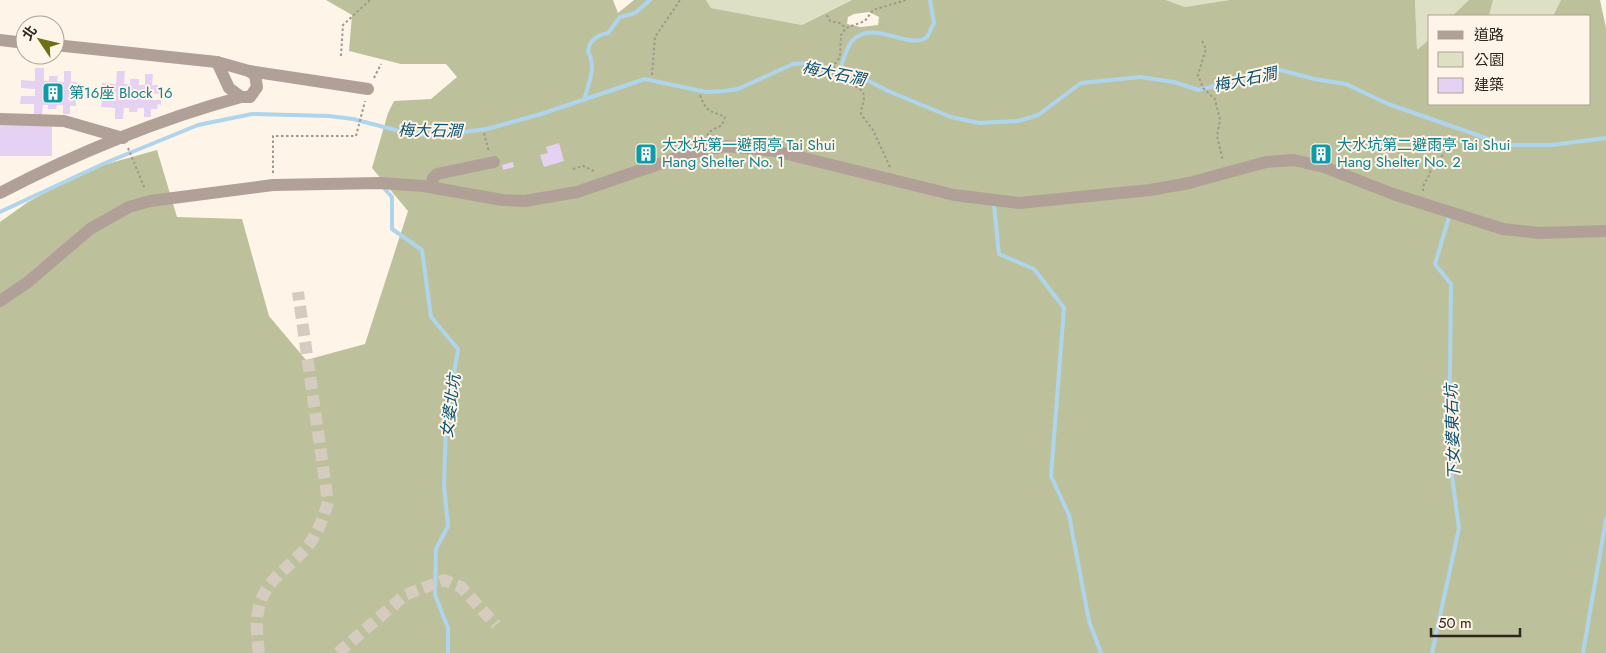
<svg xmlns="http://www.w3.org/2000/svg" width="1606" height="653" font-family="Jost,'Noto Sans TC',sans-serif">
<rect width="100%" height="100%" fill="#fff4e8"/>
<g fill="#dde0c4">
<polygon points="706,0 852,0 802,25 711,8"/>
<polygon points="1166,0 1229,0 1185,7"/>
<polygon points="1415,0 1469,0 1452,16 1430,16 1430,39 1417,51"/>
<polygon points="1493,0 1561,0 1553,16 1489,16"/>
</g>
<g fill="#bdc19b" fill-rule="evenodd">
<path d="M326 0H613L618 13 634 0H706L711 8 802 25 852 0H1166L1185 7 1229 0H1415L1417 50 1430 39V104H1590V16H1553L1561 0H1600L1606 28V653H0V222L28 202 89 169 157 150 177 217 242 219 269 316 306 360 365 344 408 211 372 168 388 113 394 101 431 99 457 77 446 64H401L349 51 352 15ZM869 12 879 17 878 25 861 27 847 24 848 17 854 14Z"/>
<polygon points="1469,0 1493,0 1489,16 1452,16"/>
</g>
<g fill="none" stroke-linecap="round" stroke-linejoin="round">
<g stroke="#aed5ec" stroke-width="4">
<path d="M840 70C843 61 846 48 852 41 874 18 908 51 927 37L934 23 930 0"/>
<path d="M584 100C588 85 597 66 588 52 589 40 597 35 608 33L620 17 635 13 650 0"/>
<polyline points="382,186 392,197 392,229 422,250 431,317 458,349 446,423 444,486 448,526 436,549 435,595 448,628 448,653"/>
<polyline points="994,205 999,254 1034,269 1064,308 1051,476 1069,515 1089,621 1101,653"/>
<polyline points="0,212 105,163 198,125 252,114 329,116 353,119 407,133 426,135 456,133 487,129 541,114 645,79 706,92 724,91 738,89 793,64 808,63 857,75 888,91 951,117 979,123 1018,121 1038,115 1081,83 1140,77 1174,82 1198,90 1280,70 1314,79 1346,84 1388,104 1506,145 1552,145 1606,138"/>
<polyline points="1432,653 1459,528 1449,454 1451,284 1435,264 1449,217"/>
<polyline points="1583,653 1606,519"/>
</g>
</g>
<g fill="#e5d1f2">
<polygon points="35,68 44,68 44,81 49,81 49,76 58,76 57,81 64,82 64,71 71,71 71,82 77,82 77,86 80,86 80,90 71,90 71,97 80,97 80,101 76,101 76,106 70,106 70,114 63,114 63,105 57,105 56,109 48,109 48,105 43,105 42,116 34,116 34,104 20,104 21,96 35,96 35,89 21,88 21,80 35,81"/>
<polygon points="117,71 125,71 124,84 130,84 130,79 139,79 139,85 145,85 145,74 153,74 152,85 158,85 158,89 161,89 161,94 152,93 152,100 161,100 161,105 158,104 157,109 151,109 151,117 144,117 144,108 138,108 137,112 129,112 129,108 124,108 123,119 115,119 115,108 101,107 102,99 116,99 116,92 102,91 102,83 116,84"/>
<polygon points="0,123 52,124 52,156 0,156"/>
<polygon points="559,143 564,161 544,167 540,155 548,153 546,147"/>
<polygon points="649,149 652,156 643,159 641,152"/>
<polygon points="1319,150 1326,152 1324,158 1317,155"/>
<polygon points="513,162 514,167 503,170 502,165"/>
</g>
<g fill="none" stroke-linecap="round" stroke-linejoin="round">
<g stroke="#d5cbbf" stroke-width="12" stroke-dasharray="12 6" stroke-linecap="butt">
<path d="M259 653C257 636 255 620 260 603 268 578 291 566 307 547 318 533 323 519 328 502L298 292"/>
<polyline points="338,653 405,595 444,580 461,587 496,625"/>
</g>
<g stroke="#a1978b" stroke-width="2" stroke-dasharray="2.5 2.5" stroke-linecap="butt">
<polyline points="827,15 830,21 840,23 846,28"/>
<polyline points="1202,41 1206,49 1198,75 1203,88 1215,99 1220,120 1217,136 1223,161"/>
<polyline points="341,56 343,25 370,0"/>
<polyline points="652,75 655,37 680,0"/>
<polyline points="374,78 381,64"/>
<path d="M700 95C707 114 711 110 725 117L722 125 709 132 706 138"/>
<polyline points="484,133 489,152"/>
<polyline points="128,148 145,189"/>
<path d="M890 167 873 130 861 114C861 107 864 103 864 97 864 83 839 85 833 77L835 64 840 57 841 35 846 28 865 21 873 10 906 0"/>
<polyline points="573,169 583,166 596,172"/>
<polyline points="273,173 273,136 356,136 365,101"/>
<path d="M1423 191 1424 183C1430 177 1429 172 1433 166 1440 157 1451 149 1454 137"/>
</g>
<g stroke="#b1a098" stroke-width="12">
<polyline points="0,40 25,43"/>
<polyline points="55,45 217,62 249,71 368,89"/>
<polyline points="217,62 229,88 241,97 250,97 257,87 255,75 249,71"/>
<polyline points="0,119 64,121 123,138"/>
<polyline points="431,187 433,178 437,174 494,162"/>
<path d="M0 193C74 154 160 119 241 97"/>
<polyline points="0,301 28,282 90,229 129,207 150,201 273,185 380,183 424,186 502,200 525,201 577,192 694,152 726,146 775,151 954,195 1019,203 1150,190 1189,183 1266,162 1294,160 1324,167 1393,194 1503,229 1539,233 1606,231"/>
</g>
</g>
<defs>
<g id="building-square" transform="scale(1.125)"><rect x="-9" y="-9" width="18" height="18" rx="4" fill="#0f9aa8" stroke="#fff4e8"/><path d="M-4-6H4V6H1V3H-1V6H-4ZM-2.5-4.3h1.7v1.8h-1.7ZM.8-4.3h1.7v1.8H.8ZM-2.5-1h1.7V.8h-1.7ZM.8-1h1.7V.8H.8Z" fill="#fff"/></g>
</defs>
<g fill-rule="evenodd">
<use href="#building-square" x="53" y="93"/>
<use href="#building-square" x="646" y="154"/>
<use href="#building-square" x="1321" y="154"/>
</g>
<g text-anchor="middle" stroke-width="4" stroke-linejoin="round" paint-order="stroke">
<g font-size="15" fill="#0d838f" stroke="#fff4e8" text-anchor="start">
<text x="69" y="98">第16座 Block 16</text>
<text x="662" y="150">大水坑第一避雨亭 Tai Shui<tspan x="662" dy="17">Hang Shelter No. 1</tspan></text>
<text x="1337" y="150">大水坑第二避雨亭 Tai Shui<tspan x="1337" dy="17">Hang Shelter No. 2</tspan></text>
</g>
<g font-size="16" font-style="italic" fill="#0c5372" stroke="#fff4e8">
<text transform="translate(834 73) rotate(12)" y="6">梅大石澗</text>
<text transform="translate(1245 79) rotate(-12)" y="6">梅大石澗</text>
<text transform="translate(430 130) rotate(1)" y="6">梅大石澗</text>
<text transform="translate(450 406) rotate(-83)" y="6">女婆北坑</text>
<text transform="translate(1452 432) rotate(-92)" y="6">下女婆東右坑</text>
</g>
</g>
<rect x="1428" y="15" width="162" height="90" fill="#fff4e8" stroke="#aca196"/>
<rect x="1438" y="31" width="25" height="8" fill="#b1a098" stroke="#aca196"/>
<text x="1474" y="40" font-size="15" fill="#2f251a">道路</text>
<rect x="1438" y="52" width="25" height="15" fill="#dde0c4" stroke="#aca196"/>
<text x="1474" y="65" font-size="15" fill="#2f251a">公園</text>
<rect x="1438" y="78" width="25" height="15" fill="#e5d1f2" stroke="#aca196"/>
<text x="1474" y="90" font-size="15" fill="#2f251a">建築</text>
<g transform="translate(40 40) rotate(305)"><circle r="24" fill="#fff4e8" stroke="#aca196"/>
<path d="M0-4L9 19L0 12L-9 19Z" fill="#6c7016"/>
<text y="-8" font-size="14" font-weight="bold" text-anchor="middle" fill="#2f251a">北</text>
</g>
<path d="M1431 628v8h89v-8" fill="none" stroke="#2f251a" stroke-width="2.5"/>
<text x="1438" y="628" font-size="15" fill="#2f251a" stroke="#fff4e8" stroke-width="4" paint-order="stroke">50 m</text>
</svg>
